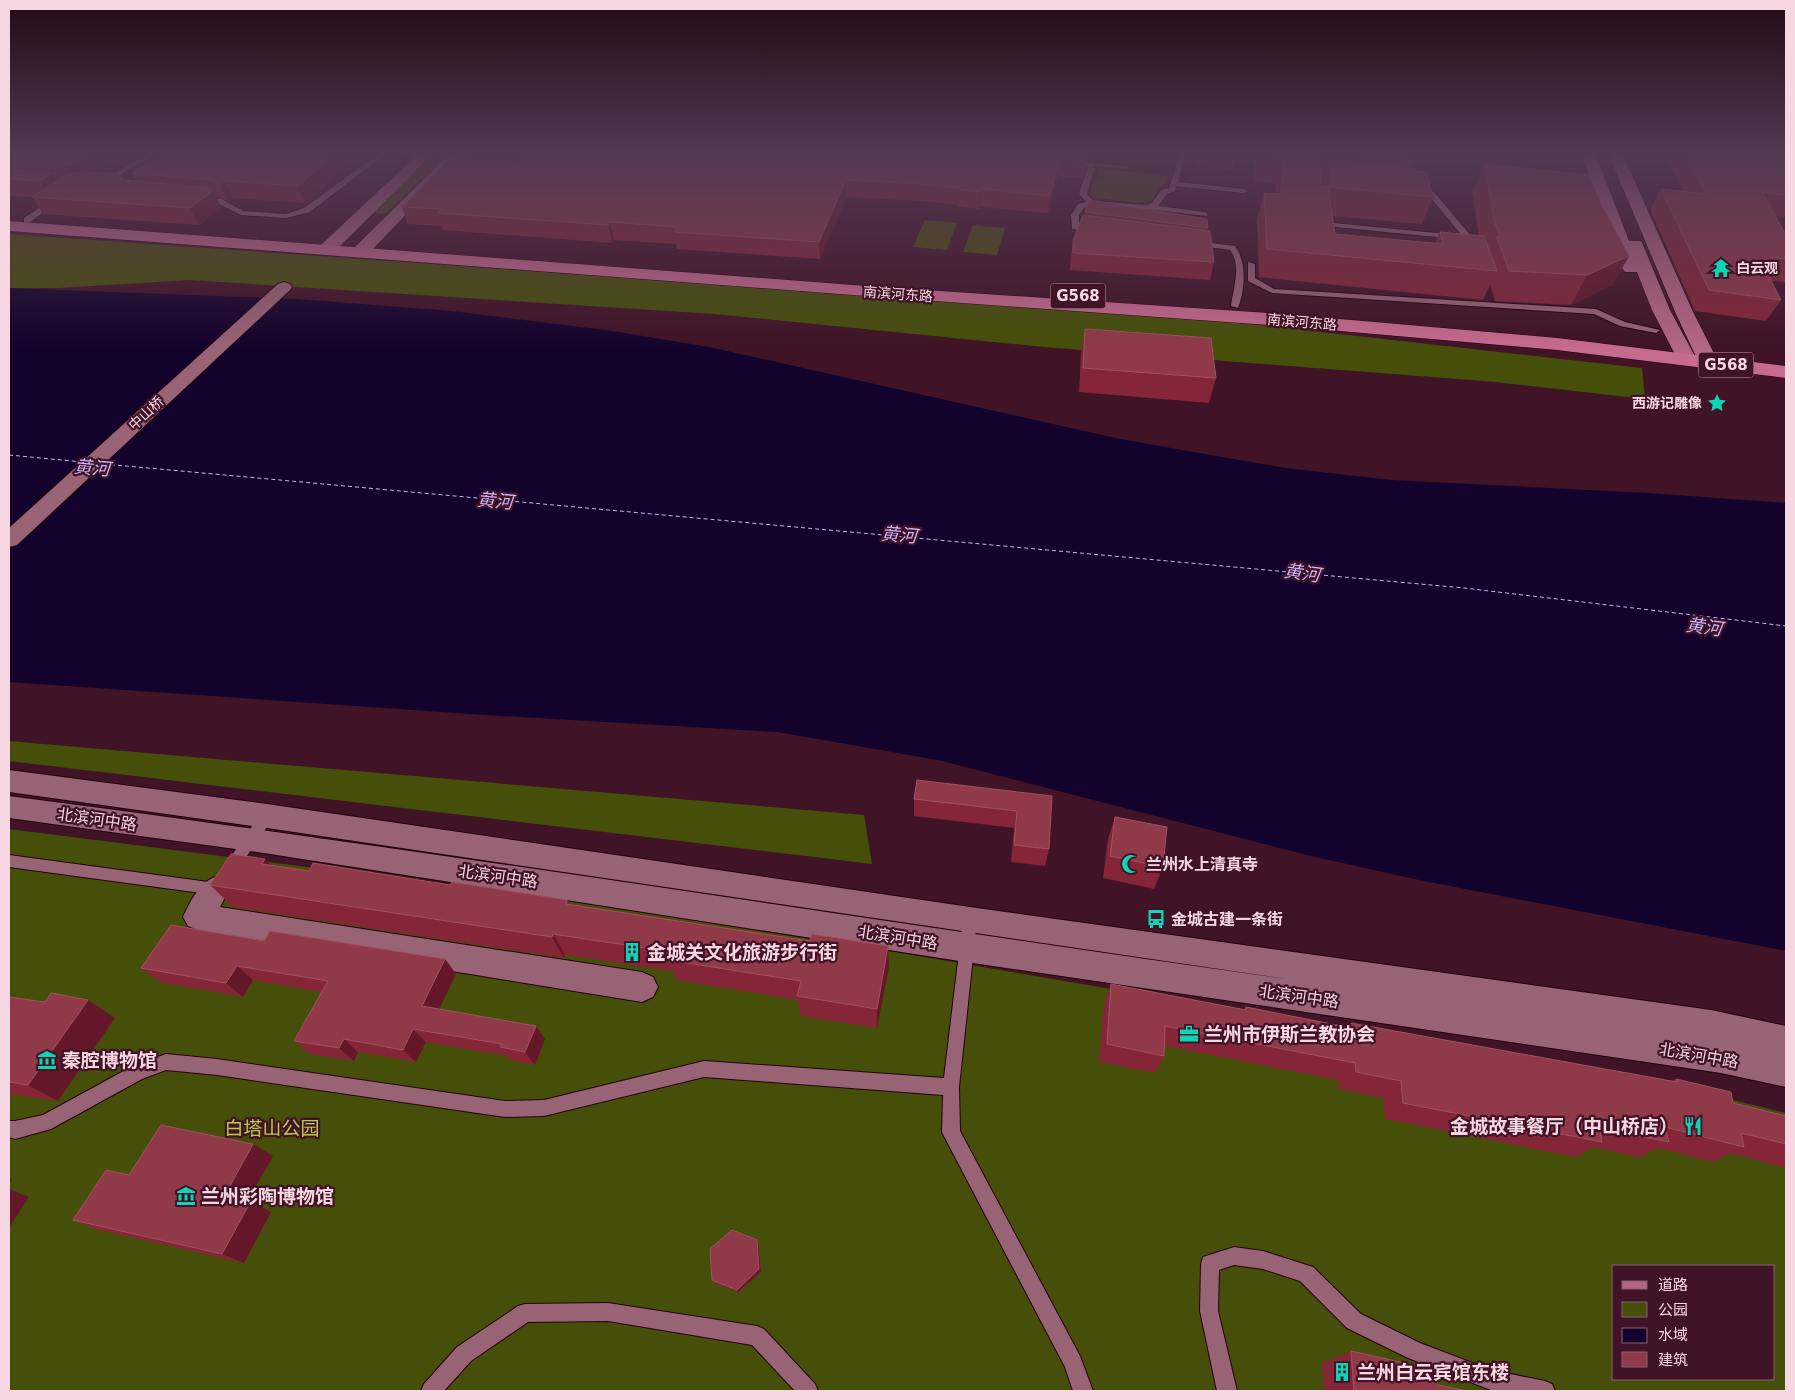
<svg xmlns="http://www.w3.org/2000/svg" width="1795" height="1400" font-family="'DejaVu Sans','Noto Sans SC',sans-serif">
<rect width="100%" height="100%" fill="#401326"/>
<g fill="#464f09" fill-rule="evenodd">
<polygon points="437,153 450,153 385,214 371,213"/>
<polygon points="1101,168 1167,176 1166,184 1157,188 1153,200 1138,203 1093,197 1090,194"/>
<polygon points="925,220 957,223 947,250 913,247"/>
<polygon points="973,225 1005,228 997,255 963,252"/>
<polygon points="9,234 1205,319 1642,368 1645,399 1496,382 1044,347 714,314 190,280 59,288 9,288"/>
<polygon points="9,741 864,815 872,864 9,761"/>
<path d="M9 829 661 912 1661 1083 1786 1113V1391H9ZM1614 1266H1774V1379H1614Z"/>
</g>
<polygon fill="#13022b" points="9,288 297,299 452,311 613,331 709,347 1120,439 1285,468 1391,480 1648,493 1786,503 1786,951 1419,880 1311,856 938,760 777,732 485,715 9,682"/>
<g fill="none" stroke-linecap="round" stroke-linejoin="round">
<g stroke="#c8b5fa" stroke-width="1" stroke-dasharray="4 3" stroke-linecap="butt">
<polyline points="9,455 83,462"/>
<polyline points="104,464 1464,588 1786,626"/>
</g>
<g stroke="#24000f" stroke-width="2">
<g id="lane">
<polygon points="150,153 157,153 106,183 100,182"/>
<polygon points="380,153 387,153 310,212 286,218 241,215 217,203 198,199 202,197 222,199 243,211 286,214 304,208"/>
<polygon points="396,153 427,153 428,154 425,156 399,155"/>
<polygon points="467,153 473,153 453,172 449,172 449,170"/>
<polygon points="1180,153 1186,153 1178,182 1244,189 1248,191 1244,193 1176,186 1175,191 1167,194 1158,206 1204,212 1208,214 1207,216 1148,209 1090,206 1084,208 1079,215 1079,226 1097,229 1097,233 1072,229 1071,215 1078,204 1086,202 1079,194 1088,166 1068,163 1068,161 1128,166 1129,167 1126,169 1095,166 1087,194 1093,201 1146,205 1152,203 1161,190 1169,188"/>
<polygon points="1241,153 1263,156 1269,165 1264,166 1258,158"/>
<polygon points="1415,191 1434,192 1471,236 1475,252 1469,252 1464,238 1429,196 1415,195"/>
<polygon points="51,200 58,202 30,222 24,222 24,218"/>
<polygon points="1323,222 1456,235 1460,237 1456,239 1326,226 1323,226"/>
<path d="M1193 241 1235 246C1247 262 1245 290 1238 308L1231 306C1233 289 1242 265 1230 250L1193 245Z"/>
<polygon points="1248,262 1255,264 1255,278 1274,289 1596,309 1625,322 1660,330 1656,333 1620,326 1594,314 1272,293 1248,281"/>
<polygon points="267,810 272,812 274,816 272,820 235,873 230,875 225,873 223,869 225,865 262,812"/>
<polygon points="9,855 216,883 221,884 223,889 221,894 216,895 9,867"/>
<polygon points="970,913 975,915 977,920 959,1087 960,1131 1080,1356 1093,1391 1073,1391 1065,1367 945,1138 942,1132 943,1095 704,1077 544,1116 505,1117 217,1075 166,1070 142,1079 51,1129 15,1139 9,1137 9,1121 15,1121 43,1115 131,1067 166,1054 217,1059 505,1101 544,1100 704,1061 944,1078 963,920 965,915"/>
<polygon points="1234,1247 1263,1251 1313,1267 1361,1314 1420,1343 1491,1370 1545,1381 1552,1384 1555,1391 1491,1390 1408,1358 1347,1328 1300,1281 1263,1269 1234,1265 1219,1270 1218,1311 1237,1391 1217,1391 1200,1311 1201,1264 1203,1257"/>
<polygon points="608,1303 757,1326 764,1329 815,1384 818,1391 795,1391 752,1345 608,1321 528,1322 471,1361 444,1391 421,1391 424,1384 457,1347 518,1306 525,1304"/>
</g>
</g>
<g stroke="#24000f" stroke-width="2">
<g id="street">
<polygon points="284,282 290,284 292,287 290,290 17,545 9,547 9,528 278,284"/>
<path d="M9 770 267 804 970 907 1711 1010 1786 1026V1087L1721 1073 966 962 250 851 9 818V796C443 852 874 921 1307 982L267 828 9 792Z"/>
<path d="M215 877 225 881 229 890 220 907 642 972 653 977 658 987 653 997 642 1002 198 930 188 926 183 917C190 902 199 883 215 877Z"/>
</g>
</g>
<g stroke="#24000f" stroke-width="1">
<g id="primary">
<polygon points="419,153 434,153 334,252 322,252 319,248 322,244"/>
<polygon points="450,153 465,153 367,255 355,255 352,251 355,247"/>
<polygon points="1581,153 1595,153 1629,241 1641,241 1643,245 1670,310 1697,360 1694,364 1680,364 1652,310 1637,272 1625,272 1622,268"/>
<polygon points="1608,153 1622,153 1694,314 1719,363 1716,367 1702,367 1699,363 1676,314"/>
</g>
</g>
<g stroke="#24000f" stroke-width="1">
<polygon id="highway" points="9,221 866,286 1283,314 1557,338 1786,366 1786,378 1557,350 1283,326 866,296 9,231"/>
</g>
<use href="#lane" fill="#996376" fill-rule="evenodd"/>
<use href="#street" fill="#996376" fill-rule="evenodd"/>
<use href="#primary" fill="#b46784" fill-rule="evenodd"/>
<use href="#highway" fill="#c66a8e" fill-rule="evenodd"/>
</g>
<g fill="#842637" fill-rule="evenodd">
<polygon points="9,153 128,153 98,173 119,174 122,179 124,180 137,182 132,173 163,153 363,153 305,203 233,198 229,202 219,197 216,197 221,207 199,225 43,214 32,197 9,196"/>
<polygon points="465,153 1088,153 1086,168 1082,178 1058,176 1048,213 980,207 979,209 959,207 959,205 921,201 847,197 820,259 677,249 676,244 614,240 612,243 443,230 442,226 408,224 402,207 468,160"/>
<polygon points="1196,153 1237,153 1233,170 1195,166"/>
<path d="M1255 153H1408L1414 161 1411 168 1416 171 1433 197 1422 224 1332 216 1335 234 1435 243 1440 232 1479 236 1472 191 1484 164 1600 202 1629 256 1612 285 1571 305 1495 301 1490 285 1483 300 1259 277 1257 220 1264 193 1275 194 1276 184 1255 181 1254 159 1256 153ZM1321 180H1324L1323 186 1322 185Z"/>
<polygon points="1473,153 1553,153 1549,160"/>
<polygon points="1644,153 1786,153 1786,217 1775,216 1786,235 1786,282 1771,281 1781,300 1766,321 1695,311 1650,209 1661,189 1683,191 1668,161 1647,159"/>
<polygon points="1085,212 1208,228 1207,231 1214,262 1210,280 1070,270 1071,258 1073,241 1084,215"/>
<polygon points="1085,329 1216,378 1209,403 1079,392 1081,354"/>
<polygon points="1052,796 1049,849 1045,866 1011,862 1014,828 914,816 914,799"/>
<polygon points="1115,817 1163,867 1154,889 1103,878 1108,839"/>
<polygon points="265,859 270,865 309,871 450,885 567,900 570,904 810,941 888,946 889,967 877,1028 801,1016 798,1000 676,980 673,971 565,955 564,958 233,907 210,885"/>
<polygon points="264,941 445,959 456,974 439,1009 545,1039 535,1065 510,1060 507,1056 426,1042 416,1062 358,1052 354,1061 310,1054 294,1041 322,992 253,980 243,997 160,982 141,968"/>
<polygon points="1111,984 1244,1010 1246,1007 1348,1027 1351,1023 1671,1081 1676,1079 1733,1103 1786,1116 1786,1168 1730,1153 1713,1162 1659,1148 1640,1157 1593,1147 1576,1157 1385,1119 1383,1098 1339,1089 1338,1080 1165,1046 1164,1056 1155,1073 1099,1062 1104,1003"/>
<polygon points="9,997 45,1002 88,1000 115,1018 58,1101 9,1094"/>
<polygon points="273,1156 248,1200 271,1212 244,1263 99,1230 73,1220 129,1175"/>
<polygon points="758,1243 761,1272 738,1292 714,1283 712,1280"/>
<polygon points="1351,1351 1438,1385 1468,1391 1324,1391 1322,1363"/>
</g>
<g fill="#631728">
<polygon points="93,153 128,153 84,182 75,183 65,166"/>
<polygon points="337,153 363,153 305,203 298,186"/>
<polygon points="513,153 534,153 516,171 512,154"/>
<polygon points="1088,153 1086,168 1082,178 1084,161"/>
<polygon points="1323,153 1315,179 1318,157"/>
<polygon points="1060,159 1058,176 1048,213 1050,196"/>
<polygon points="52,173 62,190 50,198 40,181"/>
<polygon points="846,180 847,197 820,259 819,242"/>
<polygon points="224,181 233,198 229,202 220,185"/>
<polygon points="981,189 980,207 979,209 980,192"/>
<polygon points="213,191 221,207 199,225 190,208"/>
<polygon points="610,222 614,240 612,243 608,225"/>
<polygon points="1629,256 1612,285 1571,305 1587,275"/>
<polygon points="265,859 285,881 262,864"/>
<polygon points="553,934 565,955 564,958 552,937"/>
<polygon points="888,946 889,967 877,1028 877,1009"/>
<polygon points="445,959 456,974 434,1020 422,1006"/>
<polygon points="237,966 253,980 243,997 226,983"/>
<polygon points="88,1000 115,1018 58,1101 28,1085"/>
<polygon points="536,1026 545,1039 535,1065 525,1052"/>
<polygon points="413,1029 426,1042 416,1062 403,1050"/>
<polygon points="344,1039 358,1052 354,1061 339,1048"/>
<polygon points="253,1144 273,1156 245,1206 225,1195"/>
<polygon points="9,1178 12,1179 9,1184"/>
<polygon points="9,1189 29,1197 9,1228"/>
<polygon points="251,1201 271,1212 244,1263 222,1254"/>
<polygon points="757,1240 758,1243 761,1272 738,1292 737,1290"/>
</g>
<g fill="#903949" stroke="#a05261">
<polygon points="9,153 93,153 74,165 65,166 9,163"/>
<polygon points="163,153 337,153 298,186 224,181 220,185 211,180 132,173"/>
<polygon points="484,153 513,153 512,154"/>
<polygon points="525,153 1087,153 1084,161 1060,159 1050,196 981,189 980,192 960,190 960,188 921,184 846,180 819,242 674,232 677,227 610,222 608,225 437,213 441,209 402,207 449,160 516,162"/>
<polygon points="1262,153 1408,153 1414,161 1323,153 1318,157 1322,185 1324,187 1332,184 1330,160 1416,169 1416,171 1427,172 1433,197 1328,187 1335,234 1443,244 1440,232 1484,236 1497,271 1267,249 1264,193 1281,194 1284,157 1262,155"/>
<polygon points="1684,153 1745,153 1746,155 1753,156 1753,153 1786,153 1786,195 1762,192 1786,235 1786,259 1766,257 1771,268 1764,267 1781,300 1709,290 1661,189 1707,194"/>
<polygon points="1484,164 1589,175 1600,202 1629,256 1587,275 1509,271 1497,237 1500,237 1495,223"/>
<polygon points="9,170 52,173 40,181 9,179"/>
<polygon points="85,172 119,174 120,178 124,180 208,188 213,191 190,208 32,197 68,174"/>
<polygon points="1089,200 1207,219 1208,228 1085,212"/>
<polygon points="1083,215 1210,231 1214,262 1073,253 1073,241"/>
<polygon points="1085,329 1211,338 1216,378 1083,368"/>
<polygon points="917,780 1052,796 1049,849 1014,845 1017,811 914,799"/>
<polygon points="1115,817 1167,827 1163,867 1110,856"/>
<polygon points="231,854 265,859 262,864 309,871 313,863 450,885 452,882 567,900 566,904 810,941 812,934 888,946 877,1009 797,996 801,981 668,960 671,952 553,934 552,937 210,885"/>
<polygon points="171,925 264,941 270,931 445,959 422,1006 536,1026 525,1052 500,1047 502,1044 413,1029 403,1050 344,1039 339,1048 294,1041 328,981 237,966 226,983 141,968"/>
<polygon points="1111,984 1246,1010 1246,1007 1352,1028 1351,1023 1677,1082 1676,1079 1731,1092 1733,1103 1786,1116 1786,1144 1741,1133 1744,1147 1665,1127 1669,1142 1600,1128 1602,1142 1403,1103 1401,1081 1356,1072 1355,1063 1165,1026 1164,1056 1107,1044"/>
<polygon points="51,993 88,1000 28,1085 9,1082 9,997 45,1002"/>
<polygon points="161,1125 253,1144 225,1195 251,1201 222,1254 73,1220 106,1170 129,1175"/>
<polygon points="732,1230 757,1240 759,1269 737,1290 712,1280 710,1249"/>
<polygon points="1351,1351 1436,1370 1438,1385 1468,1391 1354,1391"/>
</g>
<linearGradient id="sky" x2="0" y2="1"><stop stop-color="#230a15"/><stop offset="0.44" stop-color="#533952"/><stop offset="1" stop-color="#533952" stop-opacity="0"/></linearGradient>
<rect width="1795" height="349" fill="url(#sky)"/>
<defs>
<g id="temple-bare" transform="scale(1.5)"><path d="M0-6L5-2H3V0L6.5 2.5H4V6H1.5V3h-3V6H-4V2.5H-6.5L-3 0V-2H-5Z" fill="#0bd5b5" stroke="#401326" stroke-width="2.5" paint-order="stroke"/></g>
<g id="sight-bare" transform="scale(1.5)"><path d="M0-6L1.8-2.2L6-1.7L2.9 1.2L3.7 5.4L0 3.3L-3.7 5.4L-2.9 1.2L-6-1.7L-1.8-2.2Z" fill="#0bd5b5" stroke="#401326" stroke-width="2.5" paint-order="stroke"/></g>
<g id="mosque-bare" transform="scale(1.5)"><path d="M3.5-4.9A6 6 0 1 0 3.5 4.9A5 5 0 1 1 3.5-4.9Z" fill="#0bd5b5" stroke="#401326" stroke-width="2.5" paint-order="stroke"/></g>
<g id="bus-bare" transform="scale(1.5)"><path d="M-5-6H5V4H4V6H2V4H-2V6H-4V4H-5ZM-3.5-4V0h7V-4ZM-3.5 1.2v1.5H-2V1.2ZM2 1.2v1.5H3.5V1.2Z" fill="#0bd5b5" stroke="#401326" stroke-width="2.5" paint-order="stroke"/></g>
<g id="building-bare" transform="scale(1.5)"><path d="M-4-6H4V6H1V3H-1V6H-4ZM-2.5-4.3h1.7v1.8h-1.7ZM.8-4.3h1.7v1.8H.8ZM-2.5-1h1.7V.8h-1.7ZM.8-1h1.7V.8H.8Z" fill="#0bd5b5" stroke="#401326" stroke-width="2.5" paint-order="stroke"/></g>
<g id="office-bare" transform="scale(1.5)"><path d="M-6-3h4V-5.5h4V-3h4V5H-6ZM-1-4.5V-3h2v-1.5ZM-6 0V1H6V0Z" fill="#0bd5b5" stroke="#401326" stroke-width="2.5" paint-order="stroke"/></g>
<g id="museum-bare" transform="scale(1.5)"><path d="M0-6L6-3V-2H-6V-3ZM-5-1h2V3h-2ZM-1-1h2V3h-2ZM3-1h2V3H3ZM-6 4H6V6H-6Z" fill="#0bd5b5" stroke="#401326" stroke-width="2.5" paint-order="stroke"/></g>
<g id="restaurant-bare" transform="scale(1.5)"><path d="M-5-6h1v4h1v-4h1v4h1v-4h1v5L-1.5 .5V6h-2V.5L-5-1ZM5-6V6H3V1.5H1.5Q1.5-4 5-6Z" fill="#0bd5b5" stroke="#401326" stroke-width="2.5" paint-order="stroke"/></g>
</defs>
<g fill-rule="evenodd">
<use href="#temple-bare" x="1721" y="268"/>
<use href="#sight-bare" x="1717" y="403"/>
<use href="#mosque-bare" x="1131" y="864"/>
<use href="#bus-bare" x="1156" y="919"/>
<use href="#building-bare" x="632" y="952"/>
<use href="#office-bare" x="1189" y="1034"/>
<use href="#museum-bare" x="47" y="1060"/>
<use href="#restaurant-bare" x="1693" y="1126"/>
<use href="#museum-bare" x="186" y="1196"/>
<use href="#building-bare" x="1342" y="1372"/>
</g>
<g text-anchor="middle" stroke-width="4.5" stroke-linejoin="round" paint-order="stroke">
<g font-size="14" font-weight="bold" fill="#f6d7e1" stroke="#401326" text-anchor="start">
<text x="1736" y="273">白云观</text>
<text x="1702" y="408" text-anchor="end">西游记雕像</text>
</g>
<g font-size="14" fill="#f6d7e1" stroke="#401326">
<text transform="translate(898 294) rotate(4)" y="5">南滨河东路</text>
<text transform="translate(1302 322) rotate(5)" y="5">南滨河东路</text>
<text transform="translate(146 413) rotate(-43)" y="5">中山桥</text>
</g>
<g fill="#401326" stroke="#bf9ca9" stroke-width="1">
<rect x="1050.5" y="283.5" width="55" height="25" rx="4"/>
<rect x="1698.5" y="352.5" width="55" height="25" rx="4"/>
</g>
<g font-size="15" font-weight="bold" fill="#f6d7e1">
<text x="1078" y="301">G568</text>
<text x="1726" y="370">G568</text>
</g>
<g font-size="16" fill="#f6d7e1" stroke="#401326">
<text transform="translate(97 819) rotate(8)" y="6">北滨河中路</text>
<text transform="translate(498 876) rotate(8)" y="6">北滨河中路</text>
<text transform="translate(898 937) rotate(9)" y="6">北滨河中路</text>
<text transform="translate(1299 996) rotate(8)" y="6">北滨河中路</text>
<text transform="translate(1699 1055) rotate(10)" y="6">北滨河中路</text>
</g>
<g font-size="16" font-weight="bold" fill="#f6d7e1" stroke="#401326" text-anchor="start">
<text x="1146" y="870">兰州水上清真寺</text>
<text x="1171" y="925">金城古建一条街</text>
</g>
<g font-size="18" font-style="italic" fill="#c8b5fa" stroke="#401326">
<text transform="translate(92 468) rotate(5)" y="6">黄河</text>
<text transform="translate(495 501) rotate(5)" y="6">黄河</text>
<text transform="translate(899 535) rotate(5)" y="6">黄河</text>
<text transform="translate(1302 573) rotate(8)" y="6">黄河</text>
<text transform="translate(1704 627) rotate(8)" y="6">黄河</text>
</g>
<g font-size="19" font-weight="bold" fill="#f6d7e1" stroke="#401326" text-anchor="start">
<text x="647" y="959">金城关文化旅游步行街</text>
<text x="1204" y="1041">兰州市伊斯兰教协会</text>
<text x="62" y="1067">秦腔博物馆</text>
<text x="1678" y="1133" text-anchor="end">金城故事餐厅（中山桥店）</text>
<text x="201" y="1203">兰州彩陶博物馆</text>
<text x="1357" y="1379">兰州白云宾馆东楼</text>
</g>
<g font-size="19" fill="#bacc40" stroke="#401326">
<text x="272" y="1135">白塔山公园</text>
</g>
</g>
<rect width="1795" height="1400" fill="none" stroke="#f6d7e1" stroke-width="20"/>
<rect x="1612" y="1265" width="162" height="115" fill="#401326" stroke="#896171"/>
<rect x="1622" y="1281" width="25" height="8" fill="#b46784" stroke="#896171"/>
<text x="1658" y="1290" font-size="15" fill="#f6d7e1">道路</text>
<rect x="1622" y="1302" width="25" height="15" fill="#464f09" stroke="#896171"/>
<text x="1658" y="1315" font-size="15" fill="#f6d7e1">公园</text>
<rect x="1622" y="1328" width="25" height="15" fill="#13022b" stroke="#896171"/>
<text x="1658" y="1340" font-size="15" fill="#f6d7e1">水域</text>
<rect x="1622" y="1352" width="25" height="15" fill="#903949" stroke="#896171"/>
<text x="1658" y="1365" font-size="15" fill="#f6d7e1">建筑</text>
</svg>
